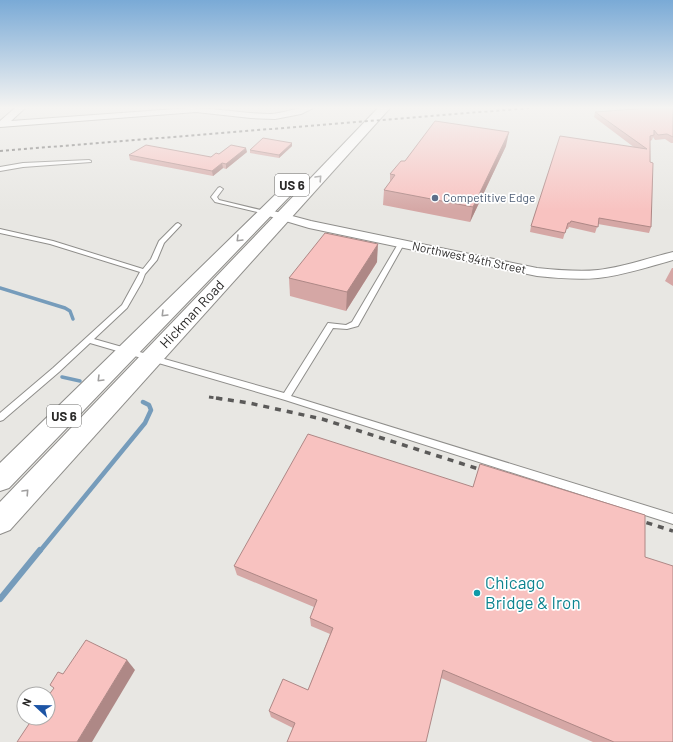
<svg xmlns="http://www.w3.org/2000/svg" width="673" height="742" font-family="Barlow,sans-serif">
<rect width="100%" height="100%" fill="#e8e7e3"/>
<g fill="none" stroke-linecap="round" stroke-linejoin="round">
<g stroke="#769cbb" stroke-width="3.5">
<polyline points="0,288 65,308 70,311 73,319"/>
<polyline points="62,377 80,381"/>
</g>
<polyline stroke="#769cbb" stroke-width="4.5" points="40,551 145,423 151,410 149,405 143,402"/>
<polyline stroke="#769cbb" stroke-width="6" points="0,599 40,550"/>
<g stroke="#8f8e8b" stroke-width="2">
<g id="lane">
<polygon points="89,160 91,161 91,162 23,167 0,171 0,167 23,163"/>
<polygon points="220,187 223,189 217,197 219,200 269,212 266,214 215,202 211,197 218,188"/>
<polygon points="178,223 181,225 164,243 157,260 145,274 142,282 127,308 94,339 284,393 328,323 346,325 352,322 398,244 401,242 403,243 404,244 358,326 347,329 333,328 291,396 673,514 673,524 285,400 90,343 59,372 3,420 0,421 0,413 53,368 122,305 140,272 50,244 0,233 0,229 53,241 143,269 151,259 159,241 176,224"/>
</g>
</g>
<g stroke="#8f8e8b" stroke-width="2">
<g id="street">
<path d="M15 108H25L11 121 190 108C217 108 244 114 271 114 285 113 299 106 313 108L301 114 275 119 251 118 196 112 0 127V121Z"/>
<path d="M266 209 311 221 537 268C557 270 578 272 598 270 624 267 648 258 673 252V260C648 267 624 275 598 278 578 280 557 278 537 276L309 228 262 214 260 212 262 210Z"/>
</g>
</g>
<g stroke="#8f8e8b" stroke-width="2">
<g id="primary">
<polygon points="378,108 390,108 10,530 0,534 0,502"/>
<polygon points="282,191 287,193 290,196 287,199 9,488 0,491 0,463 277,193"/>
</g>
</g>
<use href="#lane" fill="#fff" fill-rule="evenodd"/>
<use href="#street" fill="#fff" fill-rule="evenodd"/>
<use href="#primary" fill="#fff" fill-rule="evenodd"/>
<polyline stroke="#5b5a59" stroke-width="2" stroke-dasharray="3 3" stroke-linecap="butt" points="0,151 529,108"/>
<polyline stroke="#5b5a59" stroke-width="3" stroke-dasharray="4.5 4.5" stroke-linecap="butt" points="209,397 223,399"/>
<g stroke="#5b5a59" stroke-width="3.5" stroke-dasharray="6 6" stroke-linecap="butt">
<polyline points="216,398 249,403 322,419 488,472"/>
<polyline points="635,519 673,531"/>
</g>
</g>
<g fill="#d5a7a5">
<polygon points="673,108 673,143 671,143 665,139 655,140 653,137 652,140 650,141 651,227 649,233 598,224 595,233 569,227 568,229 566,229 563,239 530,232 531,226 635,148 594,117 595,112"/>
<polygon points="292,146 279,158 250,153 250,150"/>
<polygon points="506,146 470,222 383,205 384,190 390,183 390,174 405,161"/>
<polygon points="247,152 226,169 223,168 213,176 130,160 129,155 211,157 219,154"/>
<polygon points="377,262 346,311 290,296 289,278"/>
<polygon points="672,268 673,268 673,286 665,281"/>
<polygon points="480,464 645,557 673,742 593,742 441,678 293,728 271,717 269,711 308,690 330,634 311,626 310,618 314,607 237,575 234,566 473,487"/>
</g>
<g fill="#ae8886">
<polygon points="509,132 506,146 470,222 473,207"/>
<polygon points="292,143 292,146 279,158 279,155"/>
<polygon points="246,148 247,152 226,169 226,164"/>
<polygon points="222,163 223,168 213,176 212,171"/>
<polygon points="378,244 377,262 346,311 347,292"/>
<polygon points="127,660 135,670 92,742 77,742"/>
</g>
<g fill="#f8c2c0" stroke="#ae8886">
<polygon points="649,108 673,108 673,137 667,134 658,135 654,130 654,135 650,136 650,162 653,163 651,227 599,218 598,227 571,221 570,223 568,223 565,233 531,226 560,136 647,149 595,112"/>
<polygon points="435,121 509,132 473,207 384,190 395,175 390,174 401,161 405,161"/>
<polygon points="263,138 292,143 279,155 250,150"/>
<polygon points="146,145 211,157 216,153 219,154 231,145 246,148 226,164 222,163 212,171 129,155"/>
<polygon points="325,233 378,244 347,292 289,278"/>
<polygon points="308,434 473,487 480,464 645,515 645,557 673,566 673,742 614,742 443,670 426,742 287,742 295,723 269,711 283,679 308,690 333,628 310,618 317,600 234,566"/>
<polygon points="86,640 127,660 77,742 17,742 33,718 48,718 48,696 54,688 50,685 58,672 63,674"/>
</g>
<defs><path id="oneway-chevron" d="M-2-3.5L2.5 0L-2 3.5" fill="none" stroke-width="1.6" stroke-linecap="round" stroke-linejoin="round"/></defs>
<g stroke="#a09f9f">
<use href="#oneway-chevron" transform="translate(319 178) rotate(-47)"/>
<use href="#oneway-chevron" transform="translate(239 239) rotate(135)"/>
<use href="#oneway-chevron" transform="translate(164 314) rotate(135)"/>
<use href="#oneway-chevron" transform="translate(100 379) rotate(135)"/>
<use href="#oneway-chevron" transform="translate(26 492) rotate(-47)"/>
</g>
<linearGradient id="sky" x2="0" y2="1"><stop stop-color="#7aaad6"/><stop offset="0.51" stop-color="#f5f4f2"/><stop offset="1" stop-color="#f5f4f2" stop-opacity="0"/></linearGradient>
<rect width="673" height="211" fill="url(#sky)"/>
<circle fill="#5c6f8a" stroke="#fff" stroke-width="1.5" cx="435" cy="198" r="4"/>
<circle fill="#0f9aa8" stroke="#fff" stroke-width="1.5" cx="477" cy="593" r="4"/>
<g text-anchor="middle" stroke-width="3.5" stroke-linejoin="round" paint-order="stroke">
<g font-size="12" fill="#4e5e75" stroke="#fff" text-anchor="start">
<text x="443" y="202">Competitive Edge</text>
</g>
<g font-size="12" fill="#2b2a29" stroke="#fff">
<text transform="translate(469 258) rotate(12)" y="4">Northwest 94th Street</text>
</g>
<g fill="#fff" stroke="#6b6a69" stroke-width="1">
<rect x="275" y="174" width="34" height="22" rx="3"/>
<rect x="47" y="405" width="34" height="22" rx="3"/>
</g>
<g font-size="13" font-weight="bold" fill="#2b2a29">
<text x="292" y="190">US 6</text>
<text x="64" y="421">US 6</text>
</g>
<g font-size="14" fill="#2b2a29" stroke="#fff">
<text transform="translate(192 314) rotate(-47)" y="5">Hickman Road</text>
</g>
<g font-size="17" fill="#0d838f" stroke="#fff" text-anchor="start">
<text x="485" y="589">Chicago<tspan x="485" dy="20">Bridge &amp; Iron</tspan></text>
</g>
</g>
<g transform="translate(36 706) rotate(292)"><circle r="19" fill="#ffffff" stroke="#aaaaa9"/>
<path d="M0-3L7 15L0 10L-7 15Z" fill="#1c54a5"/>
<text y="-6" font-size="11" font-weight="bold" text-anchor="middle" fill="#2b2a29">N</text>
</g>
</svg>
